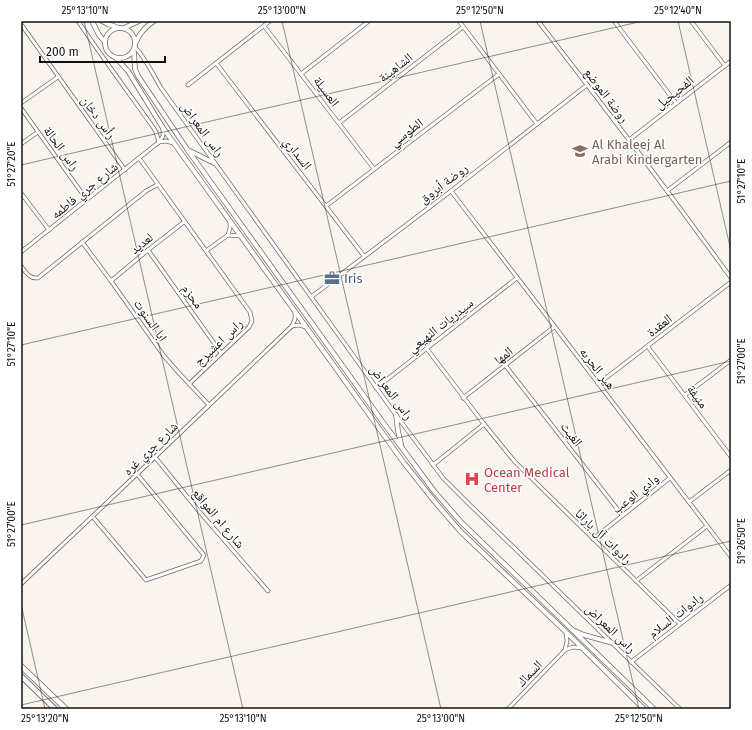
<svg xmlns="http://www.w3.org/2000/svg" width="752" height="730" font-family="'Fira Sans','Noto Naskh Arabic',sans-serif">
<rect width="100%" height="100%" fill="#f9f4ed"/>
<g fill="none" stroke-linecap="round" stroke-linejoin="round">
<g stroke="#6e6964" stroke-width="4.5">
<g id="minor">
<path d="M78 21C102 57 128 92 153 127L156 132 159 142"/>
<polyline points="459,21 537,124"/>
<path d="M538 21C604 106 668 191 731 278"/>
<polyline points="614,21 676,103"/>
<polyline points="691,21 725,66"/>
<polyline points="21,24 125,170"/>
<polyline points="264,26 374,169"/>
<path d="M135 47C146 59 153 74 161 88L396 415 443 478 469 504 680 709"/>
<polyline points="216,63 364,256"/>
<polyline points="301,74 369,21"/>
<polyline points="188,85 270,21"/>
<polyline points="21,103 58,77"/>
<polyline points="21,108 87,200"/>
<polyline points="339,123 463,27"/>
<polyline points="629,140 731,61"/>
<polyline points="159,142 166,141 173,143"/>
<polyline points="21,144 38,132"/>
<polyline points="139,158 250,312 252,321 249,327 189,384"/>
<polyline points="451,191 731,557"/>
<polyline points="667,191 731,142"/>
<polyline points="21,193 49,230"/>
<polyline points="326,206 499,74"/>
<polyline points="228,235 230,228 230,221"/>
<polyline points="82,242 111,281 164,356 178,372 209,405"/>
<polyline points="148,250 221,353"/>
<polyline points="206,251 228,235 241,236"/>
<polyline points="21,252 159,142 163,136 163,128"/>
<path d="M21 266C26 272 29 279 38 278L146 191 157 185"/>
<polyline points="111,281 148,250 184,222"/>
<polyline points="311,297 451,191 587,85"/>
<polyline points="292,326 299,325 306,327"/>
<polyline points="648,347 731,457"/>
<polyline points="427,349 484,424 515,462 680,624"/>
<polyline points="505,365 622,515"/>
<polyline points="598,384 731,282"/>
<polyline points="376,388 517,278"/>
<polyline points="685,395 731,360"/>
<polyline points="463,398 554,327"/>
<polyline points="155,457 198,510 268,591"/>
<polyline points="433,465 484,424"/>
<polyline points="689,502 731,470"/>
<polyline points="93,517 146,580 201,561 204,555 137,474"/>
<polyline points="593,539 670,478"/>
<polyline points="636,581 707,526"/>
<polyline points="21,584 155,457 292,326 295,319 295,313"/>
<polyline points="565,650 573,647 581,648"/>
<polyline points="631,662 731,585"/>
<polyline points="508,709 565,650 567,641 566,632"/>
</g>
</g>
<g stroke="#6e6964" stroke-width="5.5">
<g id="tertiary">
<polyline points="92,21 99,35 105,42"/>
<polyline points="102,21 108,24 119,28"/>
<circle cx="120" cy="43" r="15"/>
<polyline points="124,28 139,21"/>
<path d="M136 42C140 32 146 27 154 21"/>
<polyline points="134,52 135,69 138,76 187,149 382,421 434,491 461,522 654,709"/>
<polyline points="116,58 128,71 163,128 404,463 435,502 460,531 566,632 644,709"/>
<polyline points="190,151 214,163"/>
<polyline points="396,415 398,431 401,444"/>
<polyline points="575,631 584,635 613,643"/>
</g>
</g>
<g stroke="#6e6964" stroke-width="6">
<g id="secondary">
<polyline points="21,666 66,709"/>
<polyline points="21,676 55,709"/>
</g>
</g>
<use href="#minor" stroke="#fff" stroke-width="3"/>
<use href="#tertiary" stroke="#fff" stroke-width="4"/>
<use href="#secondary" stroke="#fff" stroke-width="4.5"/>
</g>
<path fill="none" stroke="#110f0d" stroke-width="1" stroke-opacity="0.45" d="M84 21 243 709M282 21 441 709M480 21 639 709M678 21 731 251M21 165 643 21M21 345 731 181M21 525 731 361M21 604 45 709M21 705 731 541"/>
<defs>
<g id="school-bare" transform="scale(1.2)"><path d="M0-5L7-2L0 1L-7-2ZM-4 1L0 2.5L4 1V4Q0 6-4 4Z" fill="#8d6e63" stroke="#fff" stroke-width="2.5" paint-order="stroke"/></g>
<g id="office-bare" transform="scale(1.2)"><path d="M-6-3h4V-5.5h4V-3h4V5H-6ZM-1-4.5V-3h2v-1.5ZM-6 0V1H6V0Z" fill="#5c6f8a" stroke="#fff" stroke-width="2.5" paint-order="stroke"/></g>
<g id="hospital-bare" transform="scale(1.2)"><path d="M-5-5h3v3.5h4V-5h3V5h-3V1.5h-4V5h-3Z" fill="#e0444e" stroke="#fff" stroke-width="2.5" paint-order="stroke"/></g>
</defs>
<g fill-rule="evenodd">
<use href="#school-bare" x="580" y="151"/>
<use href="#office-bare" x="332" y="278"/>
<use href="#hospital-bare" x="472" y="479"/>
</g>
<g text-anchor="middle" stroke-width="3" stroke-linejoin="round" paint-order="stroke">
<g font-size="13" fill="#110f0d" stroke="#fff">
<text transform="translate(395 67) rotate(-38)" y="5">الشاهينة</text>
<text transform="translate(327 91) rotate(53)" y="5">العسيلة</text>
<text transform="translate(674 92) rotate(-38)" y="5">الفحيحيل</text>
<text transform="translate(607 95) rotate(53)" y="5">روضة الموضع</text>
<text transform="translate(99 117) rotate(54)" y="5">رأس دخان</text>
<text transform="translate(203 129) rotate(54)" y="5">راس المعراض</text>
<text transform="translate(406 132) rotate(-37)" y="5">الطوسي</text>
<text transform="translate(62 148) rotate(54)" y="5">راس الحالة</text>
<text transform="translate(298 153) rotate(52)" y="5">السداري</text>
<text transform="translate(443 183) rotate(-37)" y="5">روضة أبروق</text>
<text transform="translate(84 190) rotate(-39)" y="5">شارع جري فاطمه</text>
<text transform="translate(141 243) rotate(-39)" y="5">لعديد</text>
<text transform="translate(193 296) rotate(54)" y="5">محزم</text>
<text transform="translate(151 320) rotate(55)" y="5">ابا السنوت</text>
<text transform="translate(440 325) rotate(-38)" y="5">سيدريات النهيعي</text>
<text transform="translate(659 325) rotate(-38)" y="5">العقدة</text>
<text transform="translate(218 342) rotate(-44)" y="5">راس اعشيرج</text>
<text transform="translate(503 355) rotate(-38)" y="5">المها</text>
<text transform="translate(598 368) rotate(52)" y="5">هير الحربه</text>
<text transform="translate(392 392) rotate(54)" y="5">راس المعراض</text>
<text transform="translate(698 396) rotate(53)" y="5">منيفة</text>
<text transform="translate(572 434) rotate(52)" y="5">الغيث</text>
<text transform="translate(150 448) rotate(-44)" y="5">شارع جري غره</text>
<text transform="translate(635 493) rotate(-38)" y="5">وادي الوعب</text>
<text transform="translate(219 518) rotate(50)" y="5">شارع ام المواقع</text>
<text transform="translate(604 536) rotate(44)" y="5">رادوات آل باراثا</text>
<text transform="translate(675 615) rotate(-38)" y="5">رادوات السلام</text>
<text transform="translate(611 628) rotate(44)" y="5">راس المعراض</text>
<text transform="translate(529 673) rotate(-46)" y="5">السماك</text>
</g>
<g font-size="13" fill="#785e54" stroke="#fff" text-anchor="start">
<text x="592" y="149">Al Khaleej Al<tspan x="592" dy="15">Arabi Kindergarten</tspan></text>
</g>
<g font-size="13" fill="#4e5e75" stroke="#fff" text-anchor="start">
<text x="344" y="283">Iris</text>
</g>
<g font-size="13" fill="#be3a42" stroke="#fff" text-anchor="start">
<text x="484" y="477">Ocean Medical<tspan x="484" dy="15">Center</tspan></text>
</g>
</g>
<rect width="752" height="730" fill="none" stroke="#ffffff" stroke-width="44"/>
<path d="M40 56v6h125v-6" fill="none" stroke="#110f0d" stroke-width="2"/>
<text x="46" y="56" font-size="12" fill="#110f0d" stroke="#ffffff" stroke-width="3" paint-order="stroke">200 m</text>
<rect x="22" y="22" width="708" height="686" fill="none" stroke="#110f0d" stroke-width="1.5"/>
<g font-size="10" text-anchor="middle" fill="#110f0d">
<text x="85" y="14">25°13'10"N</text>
<text x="282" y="14">25°13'00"N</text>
<text x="480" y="14">25°12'50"N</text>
<text x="678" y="14">25°12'40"N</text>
<text transform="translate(11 164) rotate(-90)" y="4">51°27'20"E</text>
<text transform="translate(741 181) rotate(-90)" y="4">51°27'10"E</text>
<text transform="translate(11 344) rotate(-90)" y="4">51°27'10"E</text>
<text transform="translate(741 361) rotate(-90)" y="4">51°27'00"E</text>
<text transform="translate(11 524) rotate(-90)" y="4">51°27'00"E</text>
<text transform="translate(741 541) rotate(-90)" y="4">51°26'50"E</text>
<text x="45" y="722">25°13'20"N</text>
<text x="243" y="722">25°13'10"N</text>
<text x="441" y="722">25°13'00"N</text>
<text x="639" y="722">25°12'50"N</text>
</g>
</svg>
